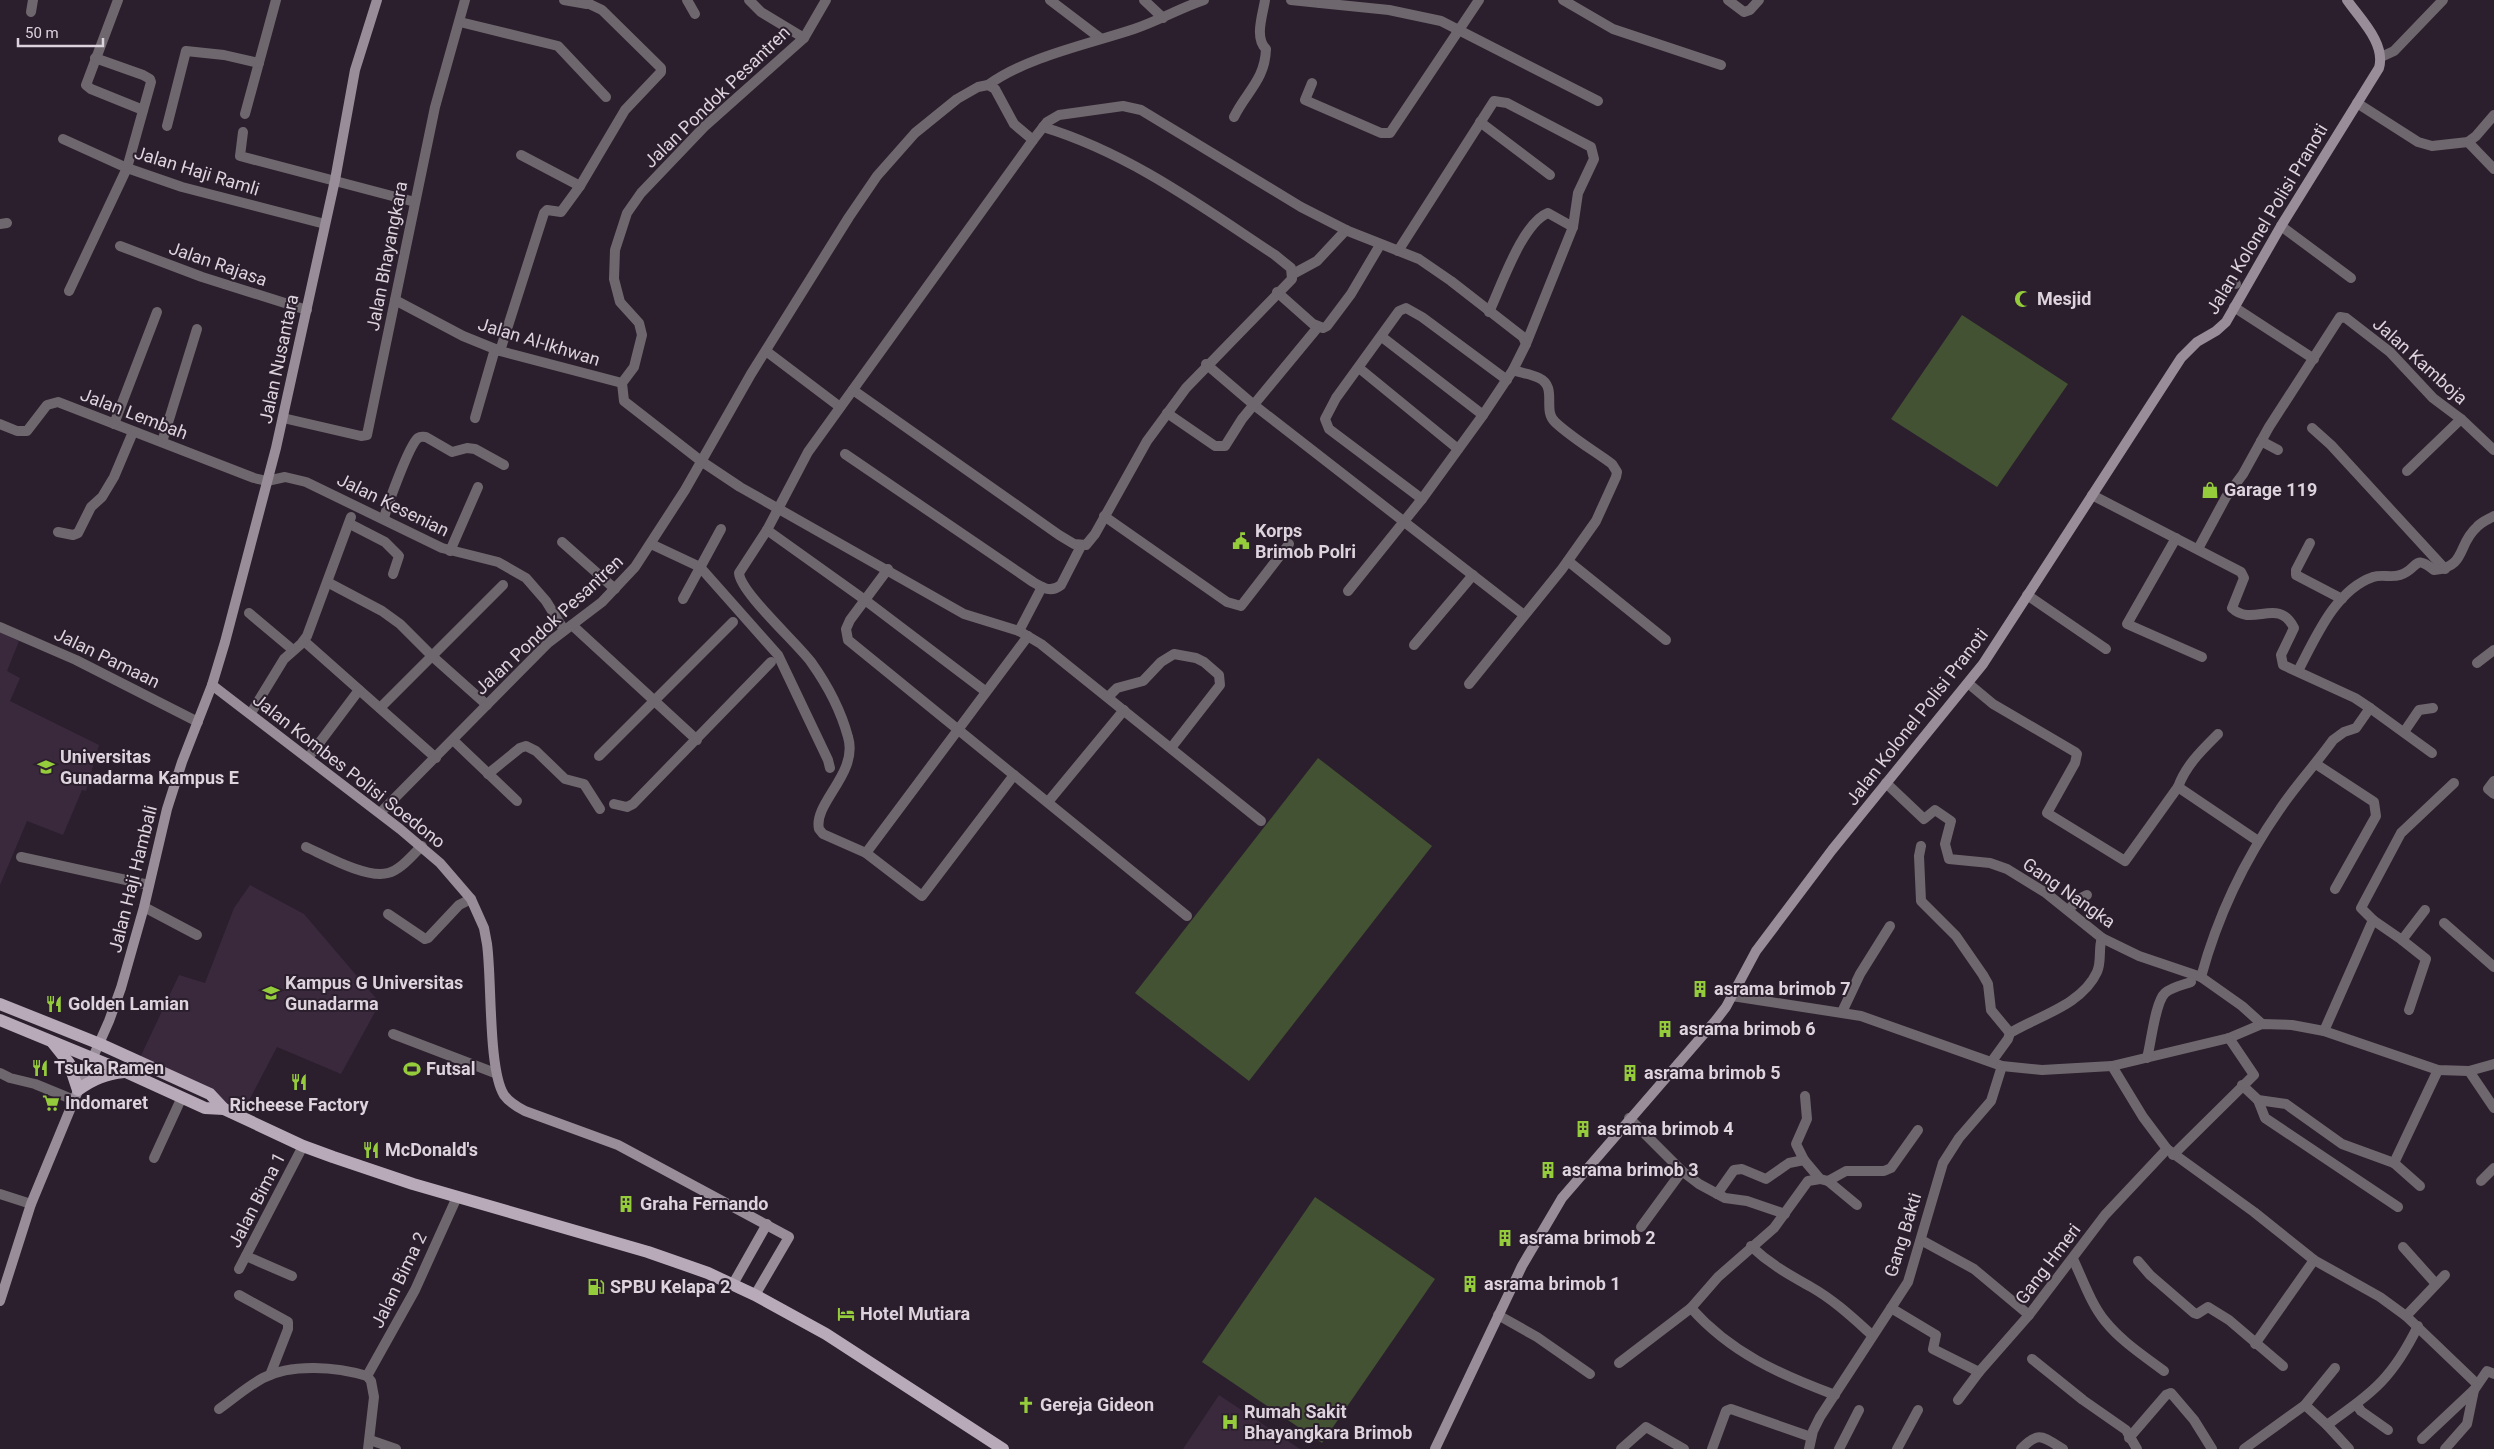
<svg xmlns="http://www.w3.org/2000/svg" width="2494" height="1449" font-family="Roboto,sans-serif">
<rect width="100%" height="100%" fill="#2b1e2d"/>
<g fill="#3a293c">
<polygon points="0,632 19,641 7,671 20,678 10,701 99,745 86,791 82,790 63,835 27,821 0,885"/>
<polygon points="250,885 304,914 380,1003 341,1074 277,1047 241,1116 137,1064 179,975 205,983 234,908"/>
<polygon points="1219,1395 1300,1449 1183,1449"/>
</g>
<g fill="#435232">
<polygon points="1962,315 2068,384 1997,487 1891,419"/>
<polygon points="1318,758 1432,846 1249,1081 1135,993"/>
<polygon points="1315,1197 1435,1279 1322,1443 1202,1362"/>
</g>
<g fill="none" stroke-linecap="round" stroke-linejoin="round">
<g stroke="#6e676e" stroke-width="10">
<polyline points="118,0 86,85 91,89 143,110"/>
<polyline points="564,0 587,4"/>
<polyline points="687,0 695,14"/>
<polyline points="749,0 761,12 804,38"/>
<polyline points="826,0 804,38 704,127 641,193 627,213 615,250 614,279 620,302 639,323 642,335 634,367 622,383 624,401 701,461 740,487 964,614 1019,631 1041,644 1261,821"/>
<polyline points="1050,0 1100,38"/>
<polyline points="1144,0 1163,18"/>
<polyline points="1291,0 1320,3 1322,0"/>
<polyline points="1563,0 1613,29 1721,65"/>
<polyline points="1728,0 1744,12 1750,10 1759,0"/>
<polyline points="1320,3 1389,10 1441,21 1598,101"/>
<polyline points="31,12 33,0"/>
<polyline points="460,22 558,46 606,97"/>
<polyline points="2381,57 2394,51 2443,0"/>
<polyline points="1312,83 1305,100 1381,133 1390,133 1479,0"/>
<path d="M988 85C1026 57 1089 44 1134 29 1158 21 1180 8 1204 0"/>
<polyline points="2357,103 2418,142 2432,146 2468,142 2476,136 2494,115"/>
<polyline points="245,114 276,0"/>
<path d="M1234 117C1246 92 1265 80 1266 49 1254 38 1263 14 1265 0"/>
<polyline points="1480,122 1550,175"/>
<polyline points="167,126 186,51 224,55 259,63"/>
<polyline points="243,132 240,156 415,202"/>
<polyline points="63,139 127,168 182,187 325,224"/>
<polyline points="2468,142 2494,169"/>
<polyline points="521,155 580,186"/>
<polyline points="0,224 7,223"/>
<polyline points="2281,226 2351,278"/>
<polyline points="120,246 202,277 307,310"/>
<polyline points="1398,251 1494,101 1507,103 1591,147 1594,159 1578,193 1573,227 1526,344"/>
<polyline points="1293,274 1317,261 1346,230"/>
<polyline points="2235,283 2236,284"/>
<polyline points="69,291 127,168 151,82 150,79 143,75 95,58"/>
<polyline points="1277,292 1313,324 1323,328 1327,326 1351,294 1380,245"/>
<polyline points="395,300 463,336 500,351 622,383"/>
<polyline points="2234,307 2314,359"/>
<path d="M1489 312C1501 287 1522 223 1548 213L1573 227"/>
<polyline points="1382,337 1483,415"/>
<polyline points="500,351 544,213 547,210 561,212 580,186 625,110 661,72 661,68 602,10 581,0"/>
<polyline points="766,351 840,407"/>
<polyline points="1206,364 1254,405 1524,615"/>
<polyline points="1359,368 1458,449"/>
<path d="M853 390 1059 535 1074 544 1086 545 1095 534 1147 441 1186 388 1292 279 1291 268 1275 255C1201 206 1129 153 1043 127"/>
<polyline points="1167,413 1215,446 1225,446 1242,419 1318,327"/>
<polyline points="283,418 361,436 367,435 435,107 465,0"/>
<polyline points="475,418 495,349"/>
<polyline points="0,424 17,431 27,431 47,405 58,402 254,478 267,481 285,477 306,482 442,548 498,562 526,578 546,601 564,630"/>
<polyline points="114,424 157,312"/>
<polyline points="2312,428 2331,445 2445,569"/>
<polyline points="2261,441 2278,450"/>
<polyline points="162,442 197,329"/>
<path d="M845 454 1033 582C1043 588 1051 593 1061 585L1081 546"/>
<polyline points="2407,471 2461,419"/>
<path d="M2092 495 2241 572 2244 578 2232 608C2253 628 2278 596 2294 628L2281 655 2283 665 2355 698 2370 708 2356 728 2344 732 2333 740C2316 764 2296 785 2280 809 2245 859 2217 918 2201 977"/>
<polyline points="1422,499 1329,429 1325,419 1336,398 1399,311 1406,308 1422,317 1507,380"/>
<polyline points="1104,516 1227,602 1241,606 1289,544"/>
<path d="M384 518C388 504 409 445 418 438 421 436 422 437 426 437L452 452 467 448 475 449 504 465"/>
<polyline points="350,524 385,542 399,556 393,574"/>
<polyline points="767,530 865,600 985,691"/>
<polyline points="58,532 73,535 78,533 91,507 102,497 114,477 133,432"/>
<polyline points="2176,538 2127,624 2202,657"/>
<polyline points="562,542 615,589"/>
<polyline points="2310,543 2296,570 2296,575 2342,599"/>
<polyline points="651,544 700,567 778,655 828,760 830,768"/>
<polyline points="2198,549 2226,497 2243,474 2269,427 2340,317 2346,318 2390,352 2433,398 2461,419 2494,450"/>
<polyline points="450,551 478,487"/>
<polyline points="1568,561 1666,640"/>
<polyline points="888,569 850,620 846,629 848,640 1187,916"/>
<polyline points="329,583 382,611 400,624 432,656 487,705"/>
<polyline points="2027,595 2106,649"/>
<polyline points="683,599 721,529"/>
<polyline points="249,613 293,650"/>
<polyline points="572,625 697,740"/>
<polyline points="0,627 76,660 198,722"/>
<polyline points="1019,631 1042,587"/>
<polyline points="304,641 436,758"/>
<polyline points="1414,645 1473,575"/>
<polyline points="2477,663 2494,650"/>
<path d="M2298 671C2315 639 2335 590 2373 577 2382 574 2391 578 2400 575 2419 569 2413 553 2434 570 2467 567 2457 544 2477 527 2481 522 2489 519 2494 516"/>
<path d="M1469 684 1562 569 1596 521 1616 477 1617 472 1612 464C1593 450 1572 438 1555 422 1542 410 1558 387 1539 378 1531 374 1521 373 1513 370"/>
<polyline points="1969,684 1993,704 2075,752 2077,754 2075,763 2047,813 2125,861 2178,787"/>
<polyline points="1108,697 1117,688 1143,681 1161,662 1174,654 1196,658 1204,662 1219,675 1220,685 1171,748"/>
<polyline points="380,708 503,585"/>
<polyline points="2370,708 2432,753"/>
<polyline points="251,713 284,659 301,644 307,636 351,517"/>
<polyline points="2404,732 2419,710 2433,708"/>
<path d="M2218 734C2202 750 2186 765 2178 787L2258 841"/>
<polyline points="453,740 517,801"/>
<polyline points="599,756 733,622"/>
<polyline points="308,758 359,690"/>
<polyline points="2316,764 2374,802 2376,816 2335,889"/>
<polyline points="488,774 520,748 526,746 536,751 565,779 584,784 600,809"/>
<path d="M1014 775 922 896 866 853 823 834 819 829C813 803 859 773 848 737 841 711 826 683 811 662 797 643 740 592 739 573L767 530 808 452 1033 140 1047 122 1059 115 1123 106 1141 110 1301 207 1348 231 1419 259 1451 281 1523 337 1526 344 1513 370 1483 415 1422 499 1348 591"/>
<polyline points="2494,781 2488,789 2494,794"/>
<polyline points="1886,783 1924,819 1935,810 1951,821 1945,844 1949,859 1990,863 2007,869 2046,893 2102,938 2139,956 2201,977 2242,1006 2262,1024"/>
<polyline points="1048,802 1124,710"/>
<polyline points="614,804 627,807 633,804 771,662"/>
<polyline points="380,813 548,643 602,602 635,567 685,490 751,374 849,217 877,176 915,133 957,99 978,87 988,85 995,89 1014,124 1033,140"/>
<polyline points="1921,846 1919,856 1921,901 1956,936 1983,975 1988,984 1991,1010 2010,1033"/>
<path d="M306 847C326 856 367 879 388 873 401 870 412 855 422 846"/>
<polyline points="866,853 1028,636"/>
<polyline points="21,857 149,885"/>
<polyline points="144,907 197,935"/>
<polyline points="2068,910 2079,899 2087,895"/>
<polyline points="2425,910 2402,940 2373,920 2361,908 2401,833 2454,783"/>
<polyline points="388,914 425,939 428,938 459,905 471,899"/>
<polyline points="2444,923 2494,967"/>
<polyline points="2402,940 2426,959 2409,1010"/>
<polyline points="1732,996 1861,1016 2002,1066 2042,1070 2112,1066 2229,1038 2262,1024 2292,1025 2324,1031 2438,1070 2469,1071 2494,1064"/>
<polyline points="1842,1012 1860,974 1890,926"/>
<polyline points="2324,1031 2373,920"/>
<polyline points="393,1034 495,1073"/>
<path d="M2147 1058C2151 1044 2155 1002 2165 993 2172 987 2183 985 2191 982"/>
<path d="M1992 1061 2008 1039 2010 1033C2038 1016 2082 1005 2097 972 2102 961 2098 949 2102 938"/>
<polyline points="2112,1066 2143,1117 2167,1149 2254,1212 2314,1260 2380,1297 2406,1316 2477,1384"/>
<polyline points="2469,1071 2494,1108"/>
<polyline points="0,1073 10,1078 35,1084 74,1100"/>
<polyline points="2242,1085 2258,1100 2286,1104 2342,1144 2394,1163 2438,1070"/>
<polyline points="2258,1100 2265,1118 2398,1207"/>
<polyline points="1629,1118 1682,1171 1699,1184 1725,1198 1747,1201 1785,1214"/>
<polyline points="2173,1155 2254,1075 2229,1038"/>
<polyline points="154,1158 182,1097"/>
<polyline points="1804,1160 1796,1144 1807,1119 1805,1096"/>
<polyline points="2394,1163 2420,1186"/>
<polyline points="1828,1181 1857,1205"/>
<polyline points="2481,1181 2494,1168"/>
<polyline points="0,1194 31,1204"/>
<polyline points="1717,1194 1734,1170 1742,1169 1766,1179 1789,1163 1804,1160 1820,1179 1828,1181 1846,1171 1884,1171 1891,1168 1918,1130"/>
<polyline points="1641,1227 1682,1171"/>
<polyline points="1921,1240 1974,1269 2029,1315"/>
<path d="M1751 1246C1771 1265 1788 1274 1811 1287 1834 1300 1853 1318 1872 1335"/>
<polyline points="2403,1247 2436,1284"/>
<polyline points="246,1256 292,1276"/>
<path d="M2073 1259C2083 1280 2091 1304 2105 1321 2121 1341 2144 1356 2164 1371"/>
<polyline points="2138,1261 2150,1275 2194,1313 2197,1314 2208,1307 2229,1320 2283,1366"/>
<polyline points="239,1269 303,1146"/>
<polyline points="239,1295 288,1322 288,1329 270,1375"/>
<path d="M1691 1308C1731 1353 1779 1374 1835 1395"/>
<polyline points="1891,1308 1936,1335 1933,1349 1979,1372"/>
<polyline points="1498,1315 1537,1337 1590,1374"/>
<polyline points="2406,1316 2445,1275"/>
<polyline points="2255,1344 2314,1260"/>
<polyline points="2032,1359 2083,1400 2126,1430 2137,1449"/>
<polyline points="1619,1363 1691,1308 1718,1277 1774,1228 1808,1181 1820,1179"/>
<polyline points="367,1376 415,1290 457,1197"/>
<polyline points="1958,1400 1979,1372 2029,1315 2105,1215 2167,1149"/>
<polyline points="2356,1404 2361,1411 2388,1430"/>
<polyline points="2305,1405 2327,1425 2349,1449"/>
<path d="M219 1409C233 1399 248 1386 263 1378 292 1363 337 1367 367 1376L371 1381 374 1397 368 1449"/>
<path d="M2327 1425C2374 1391 2392 1379 2418 1326"/>
<polyline points="2129,1438 2166,1395 2171,1393 2194,1420 2212,1449"/>
<polyline points="2422,1439 2474,1390"/>
<polyline points="370,1440 396,1449"/>
<polyline points="1621,1449 1646,1427 1684,1449"/>
<polyline points="1712,1449 1726,1411 1731,1409 1811,1437"/>
<polyline points="1809,1449 1813,1431 1820,1417 1908,1282 1943,1163 1959,1138 1991,1101 2002,1066"/>
<polyline points="1839,1449 1859,1410"/>
<polyline points="1897,1449 1918,1410"/>
<path d="M2021 1449C2039 1430 2043 1437 2063 1449"/>
<polyline points="2244,1449 2305,1405 2335,1368"/>
<polyline points="2445,1449 2467,1424 2474,1390 2487,1371 2494,1374"/>
</g>
<g stroke="#988d99" stroke-width="10">
<path d="M212 685 400 829 440 863 471 899 484 928 487 944C492 979 488 1070 504 1095 509 1102 517 1107 525 1111L618 1145 789 1237 755 1295"/>
<polyline points="733,1284 767,1224"/>
<polyline points="0,1301 31,1204 74,1100 109,1021 121,988 144,907 167,809 182,762 212,685 225,642 276,448 335,180 355,70 377,0"/>
<path d="M1435 1449 1522 1266 1562 1198 1716 1020 1726 1007 1756 951 1832 850 1983 664 2181 358 2197 342 2216 331 2226 322 2281 226 2379 68C2386 43 2360 19 2347 0"/>
</g>
<g stroke="#b8aab9" stroke-width="12">
<polyline points="0,1004 100,1044 210,1094 224,1109"/>
<polyline points="0,1020 126,1072 205,1108 224,1109 303,1146 333,1157 413,1184 648,1252 708,1273 755,1295 826,1334 1003,1449"/>
<path d="M53 1043 69 1063 78 1090C93 1079 106 1074 124 1072"/>
</g>
</g>
<defs>
<g id="mosque-bare" transform="scale(1.35)"><path d="M3.5-4.9A6 6 0 1 0 3.5 4.9A5 5 0 1 1 3.5-4.9Z" fill="#95cc3b" stroke="#2b1e2d" stroke-width="2.5" paint-order="stroke"/></g>
<g id="shop-bare" transform="scale(1.35)"><path d="M-5-2.5h2.3a2.7 3.5 0 0 1 5.4 0H5L5.5 6h-11ZM-1.5-2.5h3a1.5 2.3 0 0 0-3 0Z" fill="#95cc3b" stroke="#2b1e2d" stroke-width="2.5" paint-order="stroke"/></g>
<g id="civic-bare" transform="scale(1.35)"><path d="M-.6-6.5H3V-4.5H.6V-3L4-1V1h2V6H-6V1h2V-1L-.6-3ZM-1.2 2.5V6h2.4V2.5Z" fill="#95cc3b" stroke="#2b1e2d" stroke-width="2.5" paint-order="stroke"/></g>
<g id="university-bare" transform="scale(1.35)"><path d="M0-5L7-2L0 1L-7-2ZM-4 1L0 2.5L4 1V4Q0 6-4 4Z" fill="#95cc3b" stroke="#2b1e2d" stroke-width="2.5" paint-order="stroke"/></g>
<g id="building-bare" transform="scale(1.35)"><path d="M-4-6H4V6H1V3H-1V6H-4ZM-2.5-4.3h1.7v1.8h-1.7ZM.8-4.3h1.7v1.8H.8ZM-2.5-1h1.7V.8h-1.7ZM.8-1h1.7V.8H.8Z" fill="#95cc3b" stroke="#2b1e2d" stroke-width="2.5" paint-order="stroke"/></g>
<g id="restaurant-bare" transform="scale(1.35)"><path d="M-5-6h1v4h1v-4h1v4h1v-4h1v5L-1.5 .5V6h-2V.5L-5-1ZM5-6V6H3V1.5H1.5Q1.5-4 5-6Z" fill="#95cc3b" stroke="#2b1e2d" stroke-width="2.5" paint-order="stroke"/></g>
<g id="stadium-bare" transform="scale(1.35)"><path d="M0-5a6.5 5 0 1 0 0 10a6.5 5 0 1 0 0-10ZM-3.5-1.8h7v3.6h-7Z" fill="#95cc3b" stroke="#2b1e2d" stroke-width="2.5" paint-order="stroke"/></g>
<g id="supermarket-bare" transform="scale(1.35)"><path d="M-6-5.5h2.5l.6 2H6L4.5 2H-2.5L-4.4-4H-6ZM-1.5 3.2a1.3 1.3 0 1 0 .1 0ZM3 3.2a1.3 1.3 0 1 0 .1 0Z" fill="#95cc3b" stroke="#2b1e2d" stroke-width="2.5" paint-order="stroke"/></g>
<g id="fuel-bare" transform="scale(1.35)"><path d="M-5.5-6h7V0h2V4h1.3V-2.5L3-4.5l.8-.8L6-3V5H2.5V1h-1V6h-7ZM-4.2-4.7v3.2H.2V-4.7Z" fill="#95cc3b" stroke="#2b1e2d" stroke-width="2.5" paint-order="stroke"/></g>
<g id="hotel-bare" transform="scale(1.35)"><path d="M-6-4.5h1.5V1H6V5H4.5V3h-9V5H-6ZM-4 0a1.8 1.8 0 1 1 3.6 0ZM.5 0V-2.5h3Q6-2.5 6 0Z" fill="#95cc3b" stroke="#2b1e2d" stroke-width="2.5" paint-order="stroke"/></g>
<g id="church-bare" transform="scale(1.35)"><path d="M-1.2-6h2.4v3.5h3.3v2.4h-3.3V6h-2.4V-.1h-3.3v-2.4h3.3Z" fill="#95cc3b" stroke="#2b1e2d" stroke-width="2.5" paint-order="stroke"/></g>
<g id="hospital-bare" transform="scale(1.35)"><path d="M-5-5h3v3.5h4V-5h3V5h-3V1.5h-4V5h-3Z" fill="#95cc3b" stroke="#2b1e2d" stroke-width="2.5" paint-order="stroke"/></g>
</defs>
<g fill-rule="evenodd">
<use href="#mosque-bare" x="2023" y="299"/>
<use href="#shop-bare" x="2210" y="490"/>
<use href="#civic-bare" x="1241" y="541"/>
<use href="#university-bare" x="46" y="767"/>
<use href="#building-bare" x="1700" y="989"/>
<use href="#university-bare" x="271" y="993"/>
<use href="#restaurant-bare" x="54" y="1004"/>
<use href="#building-bare" x="1665" y="1029"/>
<use href="#restaurant-bare" x="40" y="1068"/>
<use href="#stadium-bare" x="412" y="1069"/>
<use href="#building-bare" x="1630" y="1073"/>
<use href="#restaurant-bare" x="299" y="1082"/>
<use href="#supermarket-bare" x="51" y="1103"/>
<use href="#building-bare" x="1583" y="1129"/>
<use href="#restaurant-bare" x="371" y="1150"/>
<use href="#building-bare" x="1548" y="1170"/>
<use href="#building-bare" x="626" y="1204"/>
<use href="#building-bare" x="1505" y="1238"/>
<use href="#building-bare" x="1470" y="1284"/>
<use href="#fuel-bare" x="596" y="1287"/>
<use href="#hotel-bare" x="846" y="1314"/>
<use href="#church-bare" x="1026" y="1405"/>
<use href="#hospital-bare" x="1230" y="1422"/>
</g>
<g text-anchor="middle" stroke-width="4" stroke-linejoin="round" paint-order="stroke">
<g font-size="18" fill="#dcd3dd" stroke="#2b1e2d">
<text transform="translate(717 97) rotate(-44)" y="6">Jalan Pondok Pesantren</text>
<text transform="translate(197 171) rotate(17)" y="6">Jalan Haji Ramli</text>
<text transform="translate(2267 219) rotate(-59)" y="6">Jalan Kolonel Polisi Pranoti</text>
<text transform="translate(387 256) rotate(-79)" y="6">Jalan Bhayangkara</text>
<text transform="translate(218 264) rotate(19)" y="6">Jalan Rajasa</text>
<text transform="translate(539 342) rotate(17)" y="6">Jalan Al-Ikhwan</text>
<text transform="translate(279 359) rotate(-78)" y="6">Jalan Nusantara</text>
<text transform="translate(2420 361) rotate(42)" y="6">Jalan Kamboja</text>
<text transform="translate(134 414) rotate(21)" y="6">Jalan Lembah</text>
<text transform="translate(393 505) rotate(26)" y="6">Jalan Kesenian</text>
<text transform="translate(549 625) rotate(-43)" y="6">Jalan Pondok Pesantren</text>
<text transform="translate(107 658) rotate(26)" y="6">Jalan Pamaan</text>
<text transform="translate(1917 717) rotate(-52)" y="6">Jalan Kolonel Polisi Pranoti</text>
<text transform="translate(349 771) rotate(38)" y="6">Jalan Kombes Polisi Soedono</text>
<text transform="translate(133 879) rotate(-76)" y="6">Jalan Haji Hambali</text>
<text transform="translate(2069 893) rotate(35)" y="6">Gang Nangka</text>
<text transform="translate(257 1200) rotate(-63)" y="6">Jalan Bima 1</text>
<text transform="translate(1903 1235) rotate(-73)" y="6">Gang Bakti</text>
<text transform="translate(2048 1264) rotate(-53)" y="6">Gang Hmeri</text>
<text transform="translate(399 1280) rotate(-64)" y="6">Jalan Bima 2</text>
</g>
<g font-size="18" font-weight="bold" fill="#dcd3dd" stroke="#2b1e2d" text-anchor="start">
<text x="2037" y="305">Mesjid</text>
<text x="2224" y="496">Garage 119</text>
<text x="1255" y="537">Korps<tspan x="1255" dy="21">Brimob Polri</tspan></text>
<text x="60" y="763">Universitas<tspan x="60" dy="21">Gunadarma Kampus E</tspan></text>
<text x="285" y="989">Kampus G Universitas<tspan x="285" dy="21">Gunadarma</tspan></text>
<text x="1714" y="995">asrama brimob 7</text>
<text x="68" y="1010">Golden Lamian</text>
<text x="1679" y="1035">asrama brimob 6</text>
<text x="54" y="1074">Tsuka Ramen</text>
<text x="426" y="1075">Futsal</text>
<text x="1644" y="1079">asrama brimob 5</text>
<text x="65" y="1109">Indomaret</text>
<text x="299" y="1111" text-anchor="middle">Richeese Factory</text>
<text x="1597" y="1135">asrama brimob 4</text>
<text x="385" y="1156">McDonald's</text>
<text x="1562" y="1176">asrama brimob 3</text>
<text x="640" y="1210">Graha Fernando</text>
<text x="1519" y="1244">asrama brimob 2</text>
<text x="1484" y="1290">asrama brimob 1</text>
<text x="610" y="1293">SPBU Kelapa 2</text>
<text x="860" y="1320">Hotel Mutiara</text>
<text x="1040" y="1411">Gereja Gideon</text>
<text x="1244" y="1418">Rumah Sakit<tspan x="1244" dy="21">Bhayangkara Brimob</tspan></text>
</g>
</g>
<path d="M18 38v8h85v-8" fill="none" stroke="#dcd3dd" stroke-width="2.5"/>
<text x="25" y="38" font-size="15" fill="#dcd3dd" stroke="#2b1e2d" stroke-width="4" paint-order="stroke">50 m</text>
</svg>
